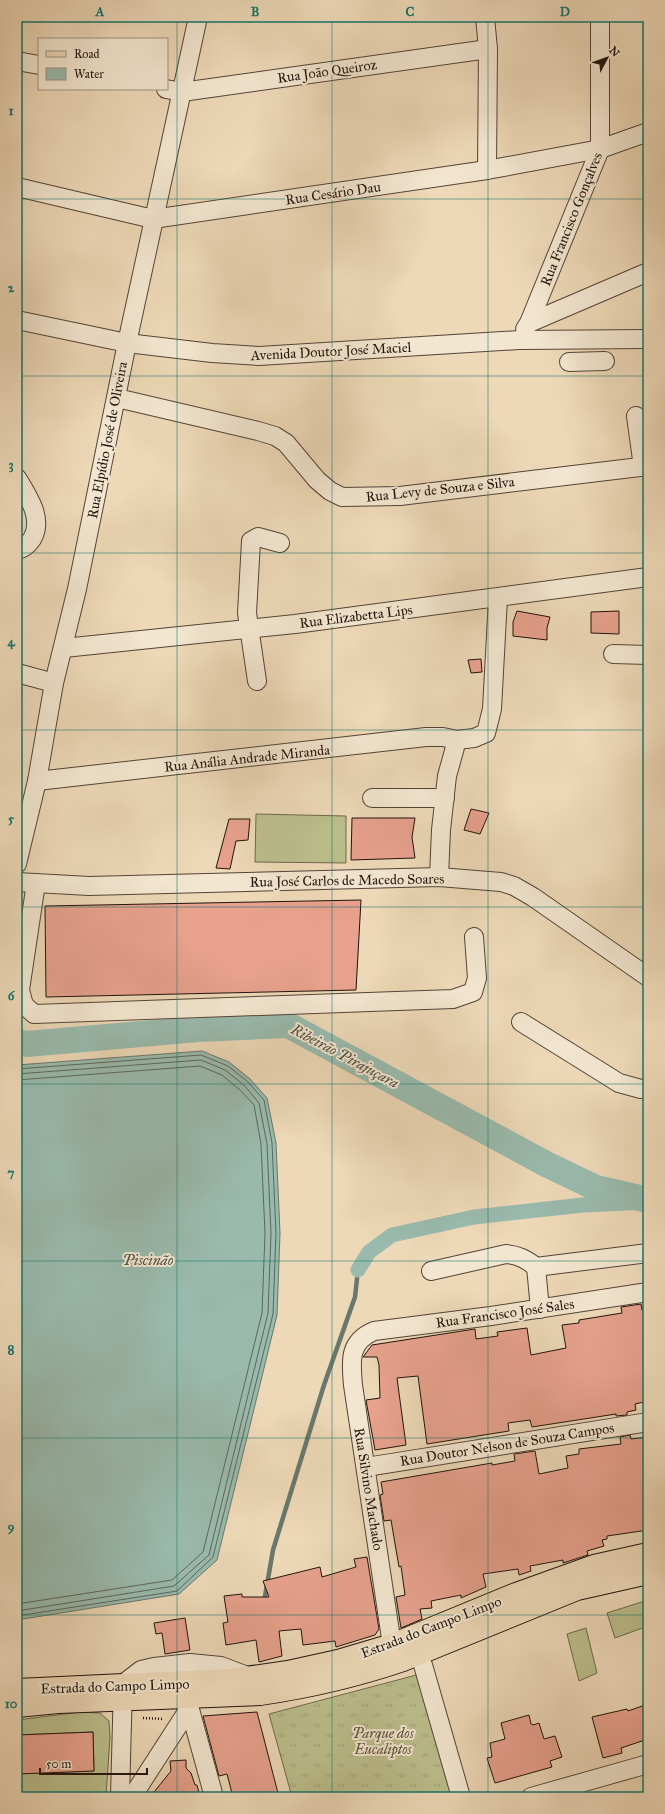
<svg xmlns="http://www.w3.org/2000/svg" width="665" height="1814" font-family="'IM FELL Great Primer',serif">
<defs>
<pattern id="grass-tufts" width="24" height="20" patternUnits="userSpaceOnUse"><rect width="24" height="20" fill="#bbbe8c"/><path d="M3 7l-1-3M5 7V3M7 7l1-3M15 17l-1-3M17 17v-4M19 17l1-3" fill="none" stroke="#a0a278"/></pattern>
</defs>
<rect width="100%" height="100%" fill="#edd8b7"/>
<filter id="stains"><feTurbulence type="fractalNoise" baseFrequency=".005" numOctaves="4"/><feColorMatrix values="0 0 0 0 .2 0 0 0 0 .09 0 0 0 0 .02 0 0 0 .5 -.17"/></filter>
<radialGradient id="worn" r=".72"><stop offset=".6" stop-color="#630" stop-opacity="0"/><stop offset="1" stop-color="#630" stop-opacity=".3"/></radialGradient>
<polygon fill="url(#grass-tufts)" stroke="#6e684c" points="424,1673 458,1797 292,1797 269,1714"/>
<g fill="#bbbe8c" stroke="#6e684c">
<polygon points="256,814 346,816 346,863 255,862"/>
<polygon points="648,1600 648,1626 615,1638 607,1613"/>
<polygon points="586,1628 597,1673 579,1681 567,1634"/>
<polygon points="81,1712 100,1713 109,1721 110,1737 106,1797 59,1797 59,1792 17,1795 17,1774 94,1771 93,1732 17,1735 17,1720"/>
</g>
<polygon fill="#99baad" stroke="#69776d" points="202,1051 229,1062 250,1079 267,1098 276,1143 280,1233 277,1315 217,1560 179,1594 17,1620 17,1065"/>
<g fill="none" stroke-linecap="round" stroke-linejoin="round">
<g stroke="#5c665c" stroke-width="1">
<polyline points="17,1069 201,1055 228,1066 248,1082 264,1100 272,1143 276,1233 273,1314 213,1557 177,1591 17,1616"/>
<polyline points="17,1074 201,1060 225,1070 244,1085 259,1103 267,1144 271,1233 268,1313 209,1555 174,1586 17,1611"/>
<polyline points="17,1080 200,1066 222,1075 240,1090 254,1105 261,1144 265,1233 262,1313 203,1552 172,1580 17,1604"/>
</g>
<polyline stroke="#69776d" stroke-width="4.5" points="264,1602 273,1550 324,1385 355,1297 358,1270"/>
<polyline stroke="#99baad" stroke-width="15" points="358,1270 369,1252 392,1235 474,1217 583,1205 648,1202"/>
<polyline stroke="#99baad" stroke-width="26" points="17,1042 27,1044 198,1029 288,1025 546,1164 596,1188 648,1200"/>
</g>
<g fill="#e7a18d" stroke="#20130c">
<polygon points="517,611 550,617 547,628 547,640 513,636 513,622"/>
<polygon points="619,611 619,634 591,633 591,612"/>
<polygon points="481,659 482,672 471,673 468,660"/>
<polygon points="471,809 489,813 480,834 464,830"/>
<polygon points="352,818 415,818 412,837 415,858 351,860"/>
<polygon points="229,819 250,819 248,840 236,841 230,869 216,868"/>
<polygon points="361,900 356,990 46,997 45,906"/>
<polygon points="641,1304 642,1310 648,1309 648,1399 644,1400 644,1402 635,1404 636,1410 627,1412 627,1415 616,1416 616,1414 532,1427 530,1420 508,1423 509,1431 427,1444 418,1376 397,1378 406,1445 375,1450 366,1400 380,1398 379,1365 377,1357 363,1357 372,1345 475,1329 476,1339 498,1336 497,1332 527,1328 531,1355 566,1348 562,1325 579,1323 579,1320 622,1313 621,1307"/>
<polygon points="630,1435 631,1439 648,1437 648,1530 607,1536 607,1539 602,1540 604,1546 587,1551 588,1555 563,1563 563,1560 530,1566 531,1571 519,1575 518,1569 483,1574 486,1587 461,1598 461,1595 431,1601 432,1608 420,1609 422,1619 401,1628 396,1597 405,1595 401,1566 399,1567 391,1520 384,1521 380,1495 383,1494 381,1482 492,1463 492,1465 515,1461 514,1454 535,1451 539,1474 568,1468 566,1456 579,1454 579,1449 621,1444 620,1437"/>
<polygon points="367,1557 379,1629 375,1635 336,1647 335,1641 303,1645 301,1629 279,1631 282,1656 259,1662 256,1640 226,1645 223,1623 228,1622 224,1596 242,1594 242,1597 269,1597 263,1581 320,1567 322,1577 356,1567 354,1559"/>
<polygon points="185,1618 190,1650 165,1654 162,1633 156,1634 154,1623"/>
<polygon points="648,1704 648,1739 621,1748 622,1753 603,1758 592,1717 627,1709 628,1711"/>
<polygon points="257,1712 279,1797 233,1797 227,1774 219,1776 203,1716"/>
<polygon points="529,1715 531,1724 533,1725 539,1723 544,1739 555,1736 562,1757 550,1761 552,1767 495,1783 487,1758 492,1757 490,1743 505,1739 501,1723"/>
<polygon points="93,1732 94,1771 17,1774 17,1735"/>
<polygon points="186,1760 186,1768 191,1773 195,1785 197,1785 200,1797 150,1797 171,1771 170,1761"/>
</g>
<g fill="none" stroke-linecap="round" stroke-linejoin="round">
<g stroke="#534437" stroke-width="20">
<g id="minor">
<polyline points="485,17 488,49 487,170"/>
<polyline points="17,61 39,65"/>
<polyline points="166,89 182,92 488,49"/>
<polyline points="17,187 153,219 487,170 600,149 648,132"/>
<polyline points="17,320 127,343 212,353 259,356 519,340 648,339"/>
<polyline points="529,323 600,149 600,17"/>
<polyline points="525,329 529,323 648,272"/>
<polyline points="569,362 605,361"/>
<polyline points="117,398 258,431 275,436 286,443 317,480 330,491 342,497 400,496 648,466"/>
<polyline points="636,416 643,467"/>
<path d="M17 478C28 496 44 519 32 539 28 545 24 549 17 550"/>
<polyline points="64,648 295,624 648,577"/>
<polyline points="613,654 648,655"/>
<polyline points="17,673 54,683"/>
<polyline points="257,681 247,613 251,541 258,537 280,543"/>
<polyline points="37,781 426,737 443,737 457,740"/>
<polyline points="372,798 445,798"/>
<polyline points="17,864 37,781 54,683 77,589 127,343 198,17"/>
<polyline points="439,877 441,830 447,776 457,740 474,738 486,733 492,709 498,598"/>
<polyline points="17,882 89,886 439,877 501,882 514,886 533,897 648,977"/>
<polyline points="36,883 20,990 24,1005 34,1014 453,999 473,992 477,978 474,937"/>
<polyline points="521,1022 619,1083 641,1089"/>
<path d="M431 1271 506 1254C518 1255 526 1259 536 1267"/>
<polyline points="540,1309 536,1267 648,1253"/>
<polyline points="366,1467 648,1422"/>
<path d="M392 1645 353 1385C351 1362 348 1342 374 1331L491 1316 648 1292"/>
<polyline points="423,1665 461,1797"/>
<polyline points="189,1706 214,1797"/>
<polyline points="120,1797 123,1684 141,1670 154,1667 190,1663 221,1666 250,1677"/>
<polyline points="132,1797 185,1715 189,1706 188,1684"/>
<polyline points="531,1797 648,1764"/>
</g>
</g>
<g stroke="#20130c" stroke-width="24">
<g id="major">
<polyline points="17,1690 231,1680 288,1672 338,1661 392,1645 516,1594 594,1566 648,1554"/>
<path d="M17 1706 58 1702 260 1694C308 1687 356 1676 403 1660L577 1589 648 1573"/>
</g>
</g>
<polyline stroke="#20130c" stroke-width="2.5" stroke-dasharray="1 2" stroke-linecap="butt" points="143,1718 164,1719"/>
<use href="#minor" stroke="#f3e6d0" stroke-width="18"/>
<use href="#major" stroke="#edd8b7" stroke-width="22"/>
</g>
<path fill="none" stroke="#0f766e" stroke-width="1" stroke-opacity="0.55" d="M177 17V1797M332 17V1797M488 17V1797M17 199H648M17 376H648M17 553H648M17 730H648M17 907H648M17 1084H648M17 1261H648M17 1438H648M17 1615H648"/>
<g text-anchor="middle" stroke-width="4" stroke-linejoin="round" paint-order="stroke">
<g font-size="14" fill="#20130c" stroke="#f3e6d0">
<text transform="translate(327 71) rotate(-8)" y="5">Rua João Queiroz</text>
<text transform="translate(333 193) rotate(-8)" y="5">Rua Cesário Dau</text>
<text transform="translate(571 219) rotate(-68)" y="5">Rua Francisco Gonçalves</text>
<text transform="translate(331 351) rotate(-3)" y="5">Avenida Doutor José Maciel</text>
<text transform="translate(107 440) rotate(-79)" y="5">Rua Elpídio José de Oliveira</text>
<text transform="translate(440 489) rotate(-6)" y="5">Rua Levy de Souza e Silva</text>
<text transform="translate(356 616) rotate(-7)" y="5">Rua Elizabetta Lips</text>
<text transform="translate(247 758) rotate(-6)" y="5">Rua Anália Andrade Miranda</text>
<text transform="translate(347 880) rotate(-1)" y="5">Rua José Carlos de Macedo Soares</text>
<text transform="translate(505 1313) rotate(-8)" y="5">Rua Francisco José Sales</text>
<text transform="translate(507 1444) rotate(-9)" y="5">Rua Doutor Nelson de Souza Campos</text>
<text transform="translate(369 1489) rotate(81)" y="5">Rua Silvino Machado</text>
<text transform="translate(431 1627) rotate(-21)" y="5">Estrada do Campo Limpo</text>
<text transform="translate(115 1686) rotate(-2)" y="5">Estrada do Campo Limpo</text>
</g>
<g font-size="14" font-style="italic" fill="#564f39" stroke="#f3e6d0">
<text x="383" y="1738">Parque dos<tspan x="383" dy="16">Eucaliptos</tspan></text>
</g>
<g font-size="15" font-style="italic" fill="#4a4d44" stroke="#f3e6d0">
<text transform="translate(345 1056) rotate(28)" y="5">Ribeirão Pirajuçara</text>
<text x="148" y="1265">Piscinão</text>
</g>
</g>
<rect width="665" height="1814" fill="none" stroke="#edd8b7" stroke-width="44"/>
<rect x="38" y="38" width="130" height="52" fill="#f3e6d0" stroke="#9f9282"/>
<rect x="46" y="51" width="20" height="6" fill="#edd8b7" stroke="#9f9282"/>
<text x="74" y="58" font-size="12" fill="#20130c">Road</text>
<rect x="46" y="68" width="20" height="12" fill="#99baad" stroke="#9f9282"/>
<text x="74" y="78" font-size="12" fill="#20130c">Water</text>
<g transform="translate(607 58) rotate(49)" stroke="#f3e6d0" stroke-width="3" paint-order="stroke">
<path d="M0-3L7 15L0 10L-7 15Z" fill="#20130c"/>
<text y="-6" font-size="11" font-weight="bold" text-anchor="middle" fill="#20130c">N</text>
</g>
<path d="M40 1768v6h107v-6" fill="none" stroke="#20130c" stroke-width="2"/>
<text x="46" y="1768" font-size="12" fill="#20130c" stroke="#f3e6d0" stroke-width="3" paint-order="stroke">50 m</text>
<rect x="22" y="22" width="621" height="1770" fill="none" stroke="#0f766e" stroke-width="1.5"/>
<g font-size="13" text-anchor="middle" font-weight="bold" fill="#0f766e">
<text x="100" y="16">A</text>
<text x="255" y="16">B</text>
<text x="410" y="16">C</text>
<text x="565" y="16">D</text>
<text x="11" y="115">1</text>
<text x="11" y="292">2</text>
<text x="11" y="469">3</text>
<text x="11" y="646">4</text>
<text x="11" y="823">5</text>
<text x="11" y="1000">6</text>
<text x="11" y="1177">7</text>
<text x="11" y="1354">8</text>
<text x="11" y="1531">9</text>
<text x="11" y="1708">10</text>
</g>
<rect width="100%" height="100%" filter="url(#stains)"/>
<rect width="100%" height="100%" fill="url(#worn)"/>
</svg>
